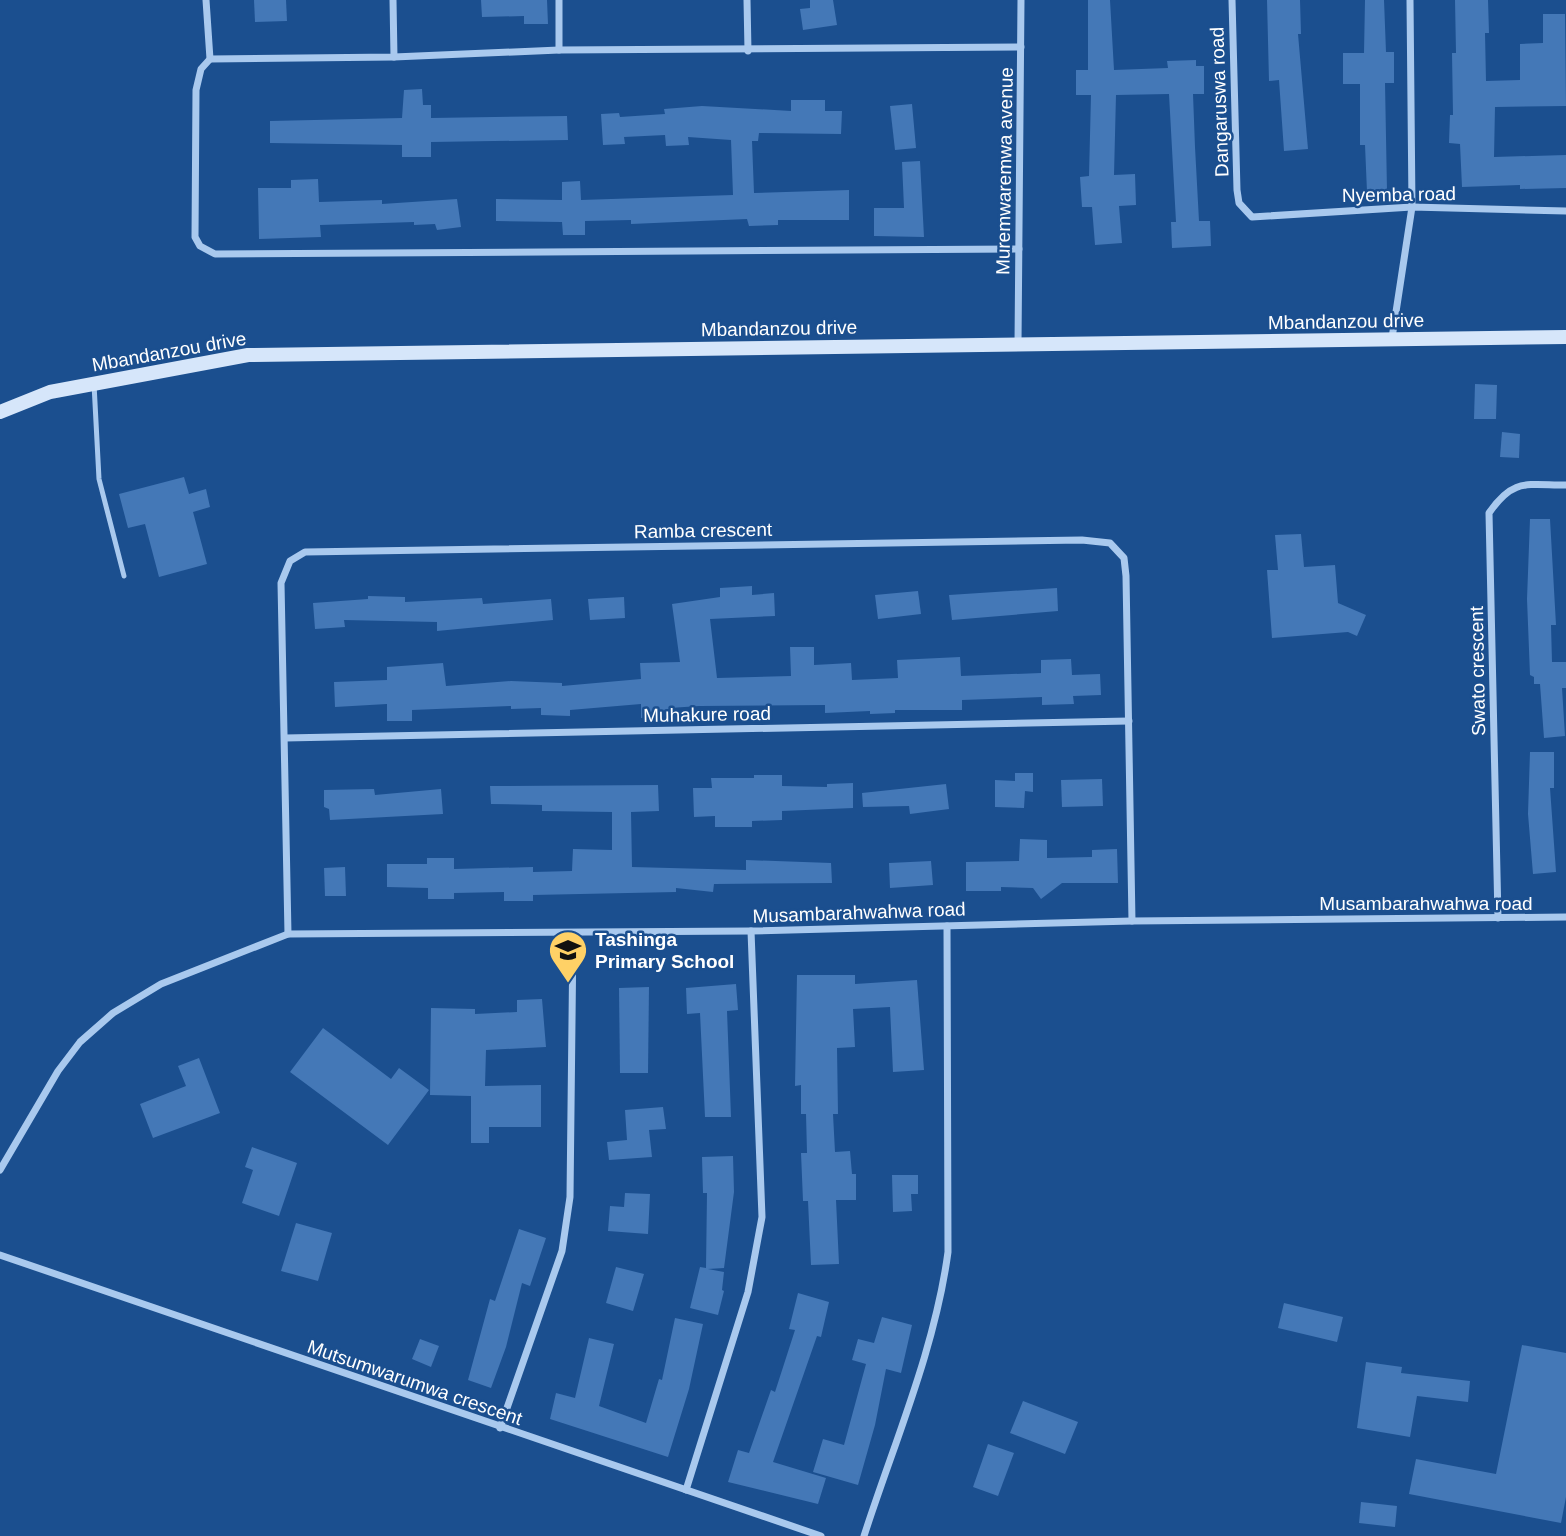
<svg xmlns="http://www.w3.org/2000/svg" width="1566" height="1536" font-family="Arial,sans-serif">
<rect width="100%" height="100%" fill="#1b4f8f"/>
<g fill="#4478b7">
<polygon points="254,0 286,0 287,21 255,22"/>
<polygon points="481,0 547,0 548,24 524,24 524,16 482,17"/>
<polygon points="810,0 833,0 837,25 803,30 800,9 810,8"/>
<polygon points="1088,0 1110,0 1114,70 1168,68 1167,61 1196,60 1196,66 1204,66 1204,94 1193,94 1195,147 1199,221 1210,221 1211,246 1172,248 1171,222 1176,222 1169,94 1116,95 1114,175 1135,174 1136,205 1119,206 1122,243 1095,245 1092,207 1082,207 1080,177 1089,176 1091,95 1076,95 1076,70 1088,70"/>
<polygon points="1267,0 1300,0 1301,34 1298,34 1308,149 1284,151 1279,80 1269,81"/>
<polygon points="1365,0 1384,0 1386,52 1394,52 1394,83 1385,83 1387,191 1367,192 1365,145 1360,145 1360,84 1343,84 1343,53 1364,53"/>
<polygon points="1455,0 1488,0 1489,33 1485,33 1486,81 1520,80 1520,44 1543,43 1543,14 1565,14 1566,106 1495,107 1494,157 1566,155 1566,188 1520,189 1520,185 1462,187 1460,144 1449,143 1450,115 1453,115 1452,53 1456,53"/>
<polygon points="422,89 423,105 431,105 431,118 567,116 568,140 431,142 431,157 402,157 402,145 270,143 270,121 402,118 404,90"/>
<polygon points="791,100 825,100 825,111 842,111 841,134 759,133 758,141 752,141 754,193 849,190 849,220 778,220 778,225 749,226 747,219 631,224 631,220 585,221 585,235 563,235 562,222 496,221 496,199 562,200 562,182 580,181 581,200 733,195 731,140 688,137 689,145 666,146 665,135 624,137 625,144 603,145 601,114 619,113 620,117 665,114 664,109 702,106 791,111"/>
<polygon points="912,104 916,148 895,150 890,106"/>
<polygon points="920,161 924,237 874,236 874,208 904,208 902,162"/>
<polygon points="318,179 319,202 382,200 382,204 457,199 461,227 437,230 435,224 414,225 414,222 320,225 321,237 259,239 258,188 291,188 291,180"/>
<polygon points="1475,384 1497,385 1496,419 1474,419"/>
<polygon points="1502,432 1520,434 1519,458 1500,457"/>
<polygon points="184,477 189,494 206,489 210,507 193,512 207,564 159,577 145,524 128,528 119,494"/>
<polygon points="1530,519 1550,519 1556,625 1551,625 1552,662 1566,662 1566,688 1562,688 1565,736 1544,738 1540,684 1534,684 1534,677 1530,675 1527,599"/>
<polygon points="1301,534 1304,567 1335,565 1338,603 1366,615 1357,636 1348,632 1272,638 1267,570 1278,570 1275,535"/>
<polygon points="752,586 752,595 774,593 775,616 710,619 717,678 791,676 790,647 814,647 814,665 851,663 852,680 898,678 897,660 960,657 961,676 1041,673 1041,660 1071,659 1072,675 1100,674 1101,695 1073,696 1074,704 1042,705 1042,697 962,700 962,710 895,710 895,713 870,714 870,711 825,713 825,705 699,706 670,708 670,717 641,718 641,704 570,710 570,716 541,715 541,708 511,709 511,706 412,710 412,721 387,721 387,704 335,707 334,682 387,680 387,667 443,663 446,686 511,681 562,683 562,686 641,679 640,663 680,662 672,604 720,597 720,588"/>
<polygon points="1057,588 1058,611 952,620 949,595"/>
<polygon points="918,591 921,614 878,619 875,595"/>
<polygon points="368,596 405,597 405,602 482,598 483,604 551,599 553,620 437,631 437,622 344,620 345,627 315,629 313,603 368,599"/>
<polygon points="624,597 625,618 590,620 588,599"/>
<polygon points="1530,752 1554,752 1554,788 1550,788 1556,872 1533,874 1528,814"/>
<polygon points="1015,773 1033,773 1033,792 1025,791 1024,808 995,807 995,780 1015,781"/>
<polygon points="754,775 782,775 782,786 827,787 827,784 853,783 853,808 782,811 782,820 752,821 752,827 715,827 715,816 694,817 693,788 712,788 711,778 754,778"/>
<polygon points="1102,779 1103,806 1062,807 1061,780"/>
<polygon points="946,784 949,809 910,814 909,806 863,807 862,793"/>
<polygon points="658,785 659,811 631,812 632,867 746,870 746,860 831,863 832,883 714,884 713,892 676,888 676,892 533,895 533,901 504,901 504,892 454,893 454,899 428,899 428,888 387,887 387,864 427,864 427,858 454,858 454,869 533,867 533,872 572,871 573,849 612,850 612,812 542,811 542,805 491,804 490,786"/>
<polygon points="374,789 375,795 441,789 443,814 330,820 329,809 324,807 324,790"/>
<polygon points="1020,839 1047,840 1047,858 1092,857 1092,850 1117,849 1118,883 1062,883 1041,899 1033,888 1001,887 1001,891 966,891 966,862 1019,861"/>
<polygon points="931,861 933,885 890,888 889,863"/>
<polygon points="345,867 346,896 325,896 324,868"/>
<polygon points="797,975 855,975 855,984 917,980 924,1070 893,1072 890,1007 853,1009 855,1047 837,1048 838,1114 833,1114 835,1152 850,1151 852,1174 856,1174 856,1200 836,1200 839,1264 811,1265 808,1201 803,1201 801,1153 807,1153 806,1114 801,1114 801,1085 795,1086"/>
<polygon points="736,984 738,1010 727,1011 731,1117 705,1117 700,1013 687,1014 686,988"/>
<polygon points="649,987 648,1073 620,1073 619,988"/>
<polygon points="542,999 546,1047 486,1050 485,1086 541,1085 541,1127 489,1127 489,1143 471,1143 471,1096 430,1095 431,1008 475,1009 475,1014 517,1012 517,1000"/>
<polygon points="323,1028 391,1079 399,1068 429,1090 388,1145 290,1072"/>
<polygon points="199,1058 220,1113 153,1138 140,1104 186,1086 178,1066"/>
<polygon points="663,1107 666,1129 649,1130 652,1157 609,1160 607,1142 627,1140 625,1110"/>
<polygon points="252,1147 297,1163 279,1216 242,1203 253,1170 245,1167"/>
<polygon points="733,1156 734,1192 724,1268 708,1269 724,1272 722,1290 724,1291 718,1315 690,1308 700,1267 706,1268 707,1193 703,1193 702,1157"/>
<polygon points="892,1175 918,1175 918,1194 911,1194 912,1211 893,1212"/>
<polygon points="625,1193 650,1194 648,1234 608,1231 610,1206 624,1207"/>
<polygon points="296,1223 332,1233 318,1281 281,1271"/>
<polygon points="519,1229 546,1238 530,1286 522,1283 506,1347 491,1388 468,1380 490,1299 495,1301"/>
<polygon points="616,1267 644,1274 633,1311 606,1303"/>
<polygon points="798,1293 829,1302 821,1337 817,1336 773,1462 826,1478 818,1504 728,1482 738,1450 749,1453 771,1390 775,1392 795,1330 789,1329"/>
<polygon points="1284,1303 1343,1317 1337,1342 1278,1328"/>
<polygon points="882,1317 912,1325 901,1373 886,1369 875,1425 858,1485 813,1472 823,1439 844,1445 866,1364 852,1360 858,1339 874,1343"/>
<polygon points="675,1318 703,1324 689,1389 668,1457 550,1419 556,1393 575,1398 589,1338 614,1344 599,1406 646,1423 659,1379 662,1380"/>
<polygon points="420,1339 439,1346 431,1367 412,1359"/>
<polygon points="1522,1345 1566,1353 1566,1497 1561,1523 1409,1494 1416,1459 1496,1474"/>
<polygon points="1366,1362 1402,1367 1401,1373 1470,1381 1468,1402 1417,1396 1410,1437 1357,1428"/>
<polygon points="1023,1401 1078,1422 1065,1454 1010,1433"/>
<polygon points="988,1444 1014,1453 998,1496 973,1487"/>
<polygon points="1361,1502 1397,1506 1395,1527 1359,1523"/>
</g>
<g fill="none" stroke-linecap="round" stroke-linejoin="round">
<polyline stroke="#a9c9ee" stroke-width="5" points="94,384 99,479 124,576"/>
<g stroke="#a9c9ee" stroke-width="7">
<polyline points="206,0 210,59 201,69 196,90 195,237 200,246 215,254 1019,249"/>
<polyline points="393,0 394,57"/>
<polyline points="559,0 559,50"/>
<polyline points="747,0 748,51"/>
<polyline points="1232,0 1237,190 1239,203 1252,217 1412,207 1566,211"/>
<polyline points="210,59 394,57 559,50 1021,47"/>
<polyline points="1392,338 1412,207 1410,0"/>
<polyline points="1018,343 1021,0"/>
<polyline points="285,738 1129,721"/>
<path d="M1498 918 1489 513C1513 478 1526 485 1566 485"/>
<polyline points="288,934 281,583 290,561 305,552 1082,540 1110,543 1124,558 1126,576 1132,921"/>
<polyline points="0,1170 58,1071 80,1042 113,1013 161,984 288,934 751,931 1132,921 1566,917"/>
<polyline points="0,1255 821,1536"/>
<polyline points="500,1428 562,1251 570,1197 573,933"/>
<polyline points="686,1490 748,1292 762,1217 751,931"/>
<path d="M864 1536C894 1443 935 1349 948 1252L947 926"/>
</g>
<polyline stroke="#d6e6fa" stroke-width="14" points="0,412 50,392 248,355 1566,337"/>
</g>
<defs>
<g id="school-pin" transform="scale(2.0125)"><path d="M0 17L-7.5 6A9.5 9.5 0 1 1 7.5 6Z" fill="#ffd166" stroke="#1b4f8f"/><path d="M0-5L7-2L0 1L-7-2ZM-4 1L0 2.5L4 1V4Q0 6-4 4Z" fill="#111"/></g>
</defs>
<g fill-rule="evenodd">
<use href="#school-pin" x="568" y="950"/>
</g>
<g text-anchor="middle" stroke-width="5" stroke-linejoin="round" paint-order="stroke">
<g font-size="19" fill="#fff" stroke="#1b4f8f">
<text transform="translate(1219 102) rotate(-92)" y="7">Dangaruswa road</text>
<text transform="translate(1004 171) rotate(-89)" y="7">Muremwaremwa avenue</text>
<text transform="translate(1399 194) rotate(-1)" y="7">Nyemba road</text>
<text transform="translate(1346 321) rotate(-1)" y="7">Mbandanzou drive</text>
<text transform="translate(779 328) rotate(-1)" y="7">Mbandanzou drive</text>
<text transform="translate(169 351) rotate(-10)" y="7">Mbandanzou drive</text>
<text transform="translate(703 530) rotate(-1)" y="7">Ramba crescent</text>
<text transform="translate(1477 671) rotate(-91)" y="7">Swato crescent</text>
<text transform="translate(707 714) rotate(-1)" y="7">Muhakure road</text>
<text x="1426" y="910">Musambarahwahwa road</text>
<text transform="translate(859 912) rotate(-2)" y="7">Musambarahwahwa road</text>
<text transform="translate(415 1382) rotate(19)" y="7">Mutsumwarumwa crescent</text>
</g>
<g font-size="19" font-weight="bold" fill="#fff" stroke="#1b4f8f" text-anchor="start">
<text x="595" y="946">Tashinga<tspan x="595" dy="22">Primary School</tspan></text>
</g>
</g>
</svg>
